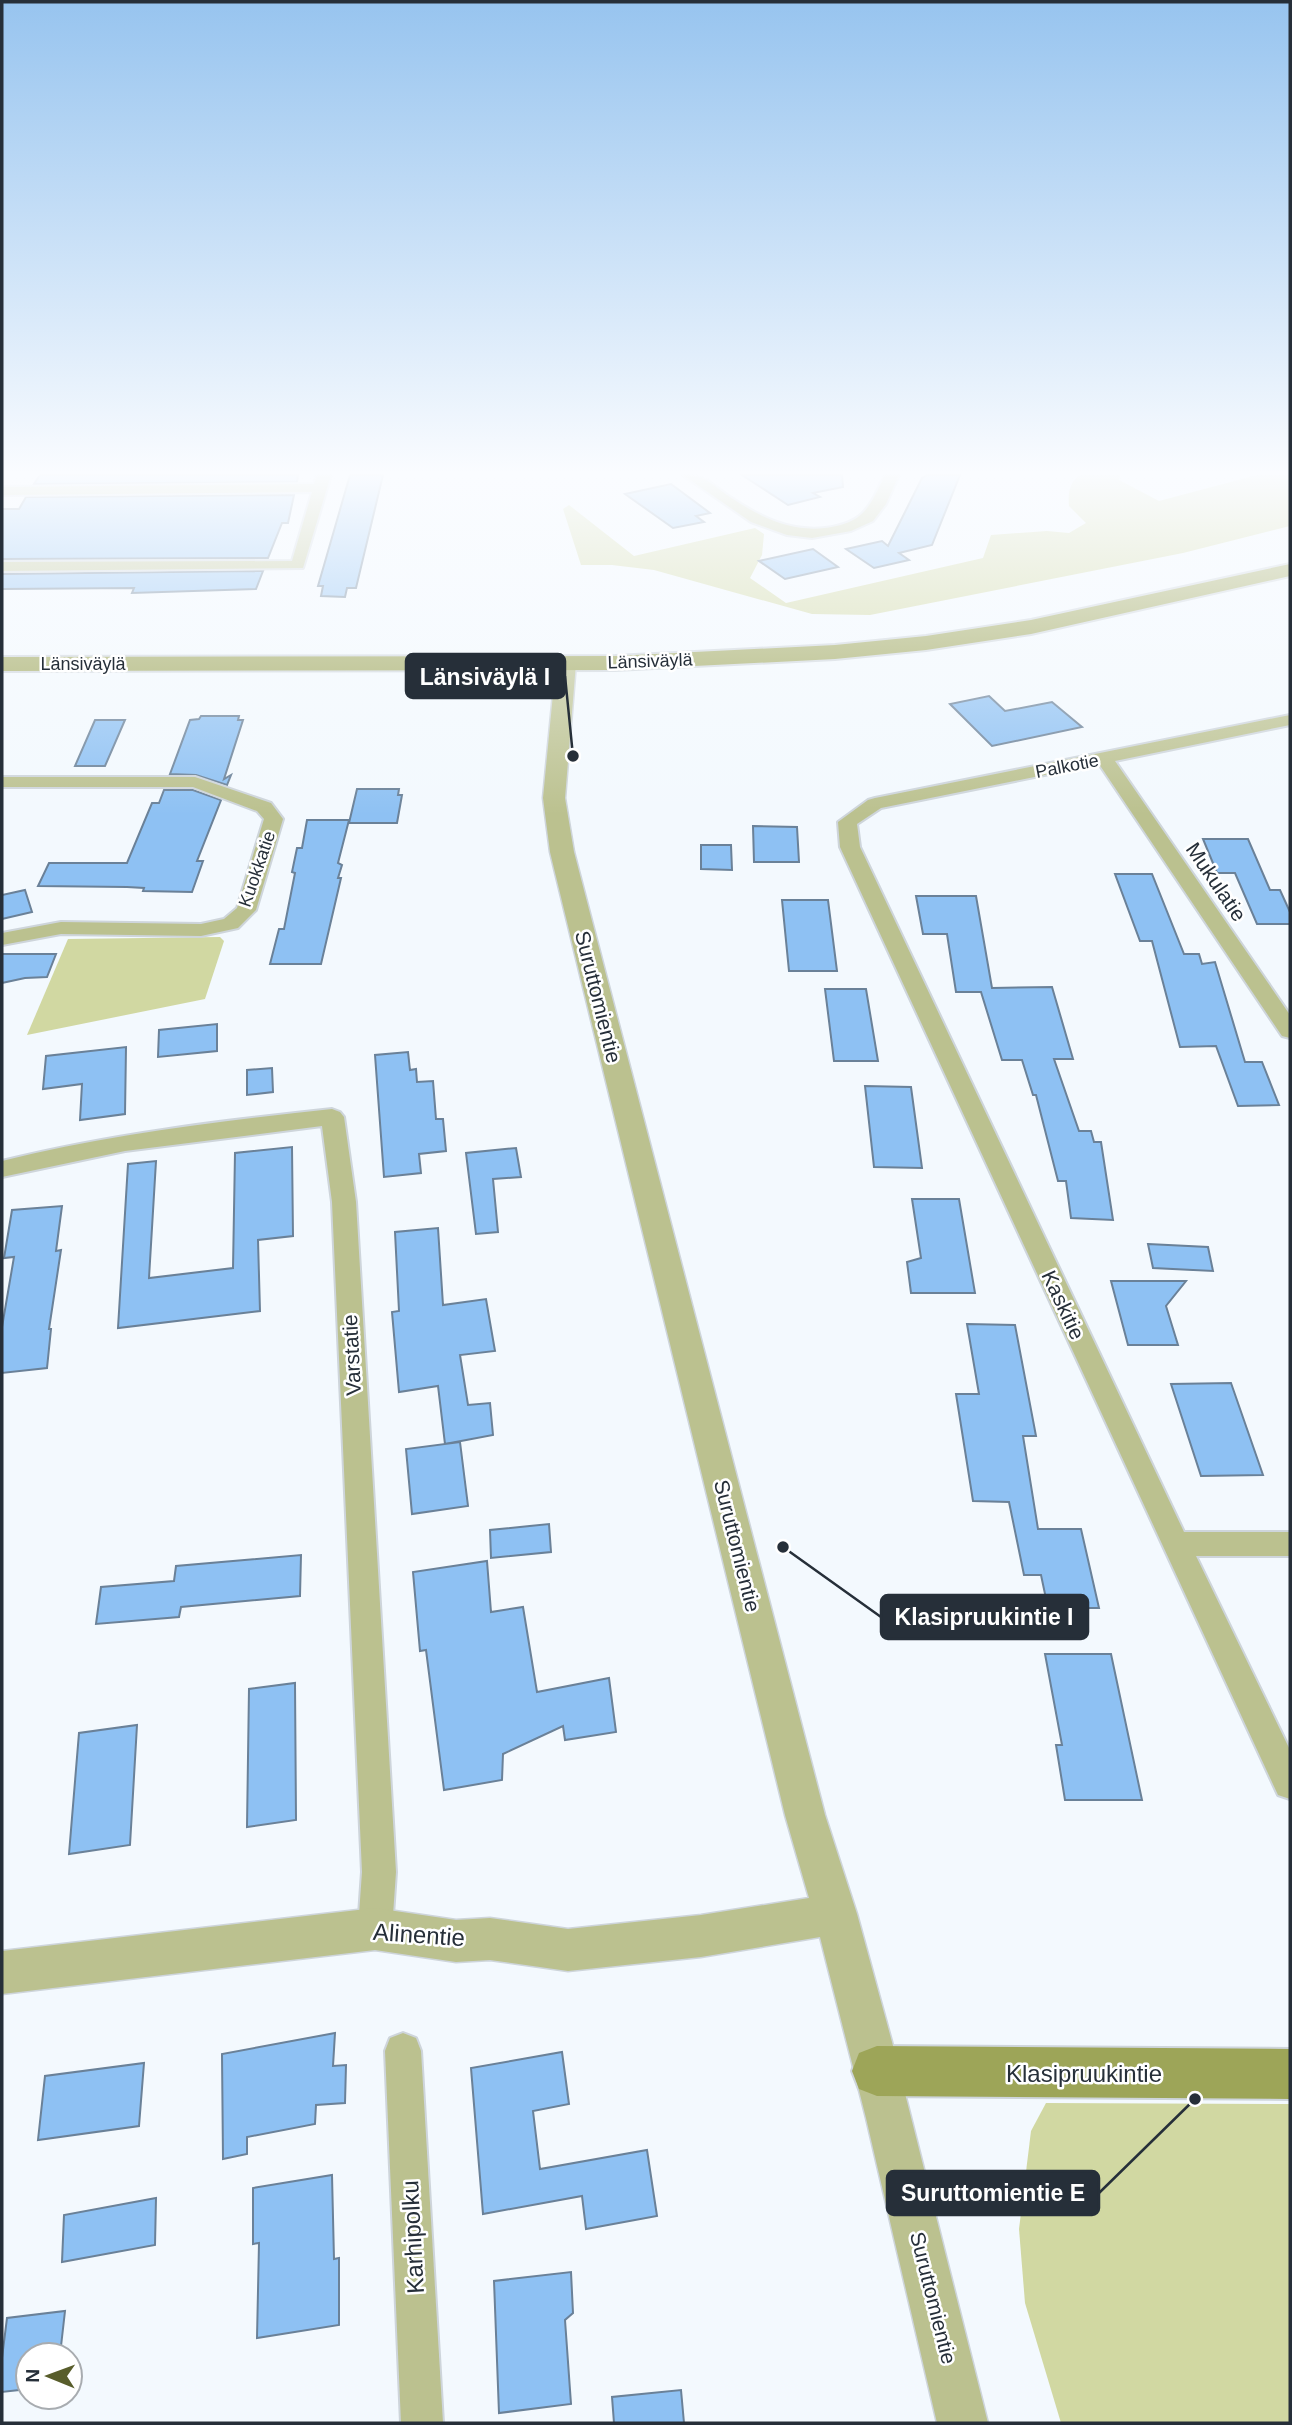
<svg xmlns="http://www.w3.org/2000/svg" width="1292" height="2425" font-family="Helvetica,sans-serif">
<rect width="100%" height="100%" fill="#f3f9fe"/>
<g fill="#d1d8a2">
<path d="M1081 475H1120L1119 480 1159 501 1257 475H1290V526L1183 553 870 615 812 614 654 570 612 565H581L563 509 569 505 634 556 755 528 764 534 762 555 750 578 786 603 983 558 991 535 1047 531 1069 533 1086 523 1069 506C1068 494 1069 481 1081 475Z"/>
<polygon points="220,937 224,941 205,999 27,1035 68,939"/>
<polygon points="1046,2103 1290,2104 1290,2423 1061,2423 1025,2303 1019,2229 1031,2131"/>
</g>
<g fill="#8ec1f3" stroke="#6a8198" stroke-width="2">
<polygon points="40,475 298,475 297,482 34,484"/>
<polygon points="350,475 383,475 356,588 347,588 345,597 321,596 323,586 318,586"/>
<polygon points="742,475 842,475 843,487 813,493 820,497 788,505"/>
<polygon points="927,475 960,475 932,545 899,553 909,560 874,568 846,549 882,541 888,546 922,478"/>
<polygon points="671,484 710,513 696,516 704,522 673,528 625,494"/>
<polygon points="294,495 288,523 282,523 268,558 2,559 2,509 19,509 26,497"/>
<polygon points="813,549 838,567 785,579 759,561"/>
<polygon points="263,571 256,589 132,593 134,588 2,589 2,574"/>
<polygon points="989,696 1005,711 1052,702 1082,727 992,746 950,704"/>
<polygon points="201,716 239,716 238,720 243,720 224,779 231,775 227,785 196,775 170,774 190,720 199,719"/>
<polygon points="95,720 125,720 105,766 75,766"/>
<polygon points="357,789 399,789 398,795 402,795 397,823 349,823"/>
<polygon points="164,790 193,790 221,800 197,861 203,861 192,892 143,891 144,888 127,887 38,886 49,863 127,863 152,803 159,803"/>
<polygon points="307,820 349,820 338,863 342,865 338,878 341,878 321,964 270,964 279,929 284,929 295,873 292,872 297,848 302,848"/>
<polygon points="753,826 797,827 799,862 754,862"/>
<polygon points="1203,839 1248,839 1270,890 1280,890 1290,912 1290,924 1257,924 1235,873 1217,873"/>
<polygon points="701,845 731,845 732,870 701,869"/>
<polygon points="1115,874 1152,874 1184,954 1199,954 1202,964 1215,962 1245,1062 1262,1062 1279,1105 1238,1106 1216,1046 1180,1047 1152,941 1140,941"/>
<polygon points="25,890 32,912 2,919 2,895"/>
<polygon points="916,896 976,896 992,988 1052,987 1073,1059 1054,1059 1079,1131 1091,1131 1094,1142 1101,1142 1113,1220 1071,1218 1066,1181 1058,1181 1036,1095 1033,1095 1022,1060 1002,1060 981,992 956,992 947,934 923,934"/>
<polygon points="782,900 828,900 837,971 789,971"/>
<polygon points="2,954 56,954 47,977 25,978 2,983"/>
<polygon points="825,989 866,989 878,1061 834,1061"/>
<polygon points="217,1024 217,1051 158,1057 159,1030"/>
<polygon points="126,1047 125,1114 80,1120 82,1084 43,1089 46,1056"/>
<polygon points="408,1052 410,1070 416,1069 417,1082 433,1081 436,1119 443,1119 446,1151 419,1154 421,1173 384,1177 375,1055"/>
<polygon points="272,1068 273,1092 247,1095 247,1070"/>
<polygon points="865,1086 911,1087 922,1168 874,1167"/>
<polygon points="292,1147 293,1236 258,1240 260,1311 118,1328 128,1164 156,1161 149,1278 233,1268 235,1153"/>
<polygon points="516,1148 521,1177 493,1179 498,1232 476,1234 466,1153"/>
<polygon points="912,1199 959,1199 975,1293 911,1293 907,1262 921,1258"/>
<polygon points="62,1206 56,1251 61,1250 49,1329 51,1329 47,1368 2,1373 2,1327 14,1257 4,1258 12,1210"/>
<polygon points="438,1228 443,1305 486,1299 495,1351 460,1355 468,1405 490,1403 493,1435 445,1444 438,1386 399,1392 392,1312 399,1311 395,1232"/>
<polygon points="1148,1244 1208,1247 1213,1271 1153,1268"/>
<polygon points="1111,1281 1186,1281 1166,1306 1178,1345 1128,1345"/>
<polygon points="967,1324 1015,1325 1036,1436 1023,1436 1038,1529 1081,1529 1099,1608 1048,1608 1041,1575 1024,1575 1009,1502 973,1501 956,1394 979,1394"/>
<polygon points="1231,1383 1263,1475 1201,1476 1171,1384"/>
<polygon points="460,1442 468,1506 412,1514 406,1449"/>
<polygon points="549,1524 551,1552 491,1558 490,1530"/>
<polygon points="301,1555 300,1596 181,1607 179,1617 96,1624 101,1587 174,1581 176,1566"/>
<polygon points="487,1561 491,1612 523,1607 537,1692 609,1678 616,1732 565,1740 563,1726 503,1754 502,1780 444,1790 426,1650 420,1651 413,1572"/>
<polygon points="1045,1654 1111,1654 1142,1800 1065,1800 1056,1745 1062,1745"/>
<polygon points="295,1683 296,1820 247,1827 249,1689"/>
<polygon points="137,1725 130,1845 69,1854 79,1733"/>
<polygon points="335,2033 333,2066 346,2065 345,2103 316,2105 315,2124 247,2137 247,2154 223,2159 222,2054"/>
<polygon points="562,2052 569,2104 533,2111 540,2169 647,2150 657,2216 586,2229 582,2196 483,2214 471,2068"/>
<polygon points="144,2063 139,2126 38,2140 45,2076"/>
<polygon points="332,2175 334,2259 339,2258 339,2325 257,2338 259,2243 253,2244 253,2188"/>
<polygon points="156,2198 155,2245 62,2262 64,2215"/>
<polygon points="571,2272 573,2313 565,2320 571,2404 499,2413 494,2281"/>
<polygon points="65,2311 60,2355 28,2355 28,2389 2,2392 2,2358 7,2318"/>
<polygon points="681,2390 684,2423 614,2423 612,2397"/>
</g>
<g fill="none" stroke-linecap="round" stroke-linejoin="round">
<g stroke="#ced5db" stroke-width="4">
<g id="minor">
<polygon points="317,475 331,475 303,568 2,571 2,562 292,561 312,492 2,495 2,487 314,484"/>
<path d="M683 475C706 475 712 485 730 497 760 517 789 532 825 528 864 523 869 508 885 475H899L886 504 873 521 851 531 812 538 787 535 751 522Z"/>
<polygon points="1290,715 1290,725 1115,761 1290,1015 1290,1038 1282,1036 1099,764 881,808 857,824 860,847 1184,1532 1290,1532 1290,1556 1196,1556 1290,1750 1290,1799 1278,1795 840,847 838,822 868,800 875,798"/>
<polygon points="2,777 195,777 271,803 283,819 256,910 238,928 201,936 61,934 2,945 2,933 61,922 201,924 224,919 237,908 264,819 257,811 193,787 2,787"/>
<path d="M332 1109 340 1112 344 1117 356 1202 396 1872 392 1929 387 1941 375 1946 363 1941 358 1929 362 1872 332 1202 322 1126 125 1151 2 1177V1161C110 1134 221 1121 332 1109Z"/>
<polygon points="403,2033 416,2038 421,2051 443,2423 401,2423 385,2051 390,2038"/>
</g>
</g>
<g stroke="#ced5db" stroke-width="3">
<polygon id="tertiary" points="566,657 573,659 576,663 565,798 574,852 825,1815 857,1914 892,2042 988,2423 937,2423 866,2118 820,1937 701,1957 568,1971 490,1960 456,1962 375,1950 2,1994 2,1951 375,1908 456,1920 490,1918 568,1929 701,1915 809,1898 785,1815 550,852 543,798 556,663 559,659"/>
</g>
<g stroke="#ced5db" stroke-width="4">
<g id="secondary">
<polygon points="1290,564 1290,576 1031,634 926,650 835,659 615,670 2,671 2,657 615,656 835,645 926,636 1031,620"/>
<polygon points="877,2046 1290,2049 1290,2099 877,2096 859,2089 852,2071 859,2053"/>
</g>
</g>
<use href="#minor" fill="#bbc18f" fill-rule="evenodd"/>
<use href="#tertiary" fill="#bbc18f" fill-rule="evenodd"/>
<use href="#secondary" fill="#9da558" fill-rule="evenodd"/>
</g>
<linearGradient id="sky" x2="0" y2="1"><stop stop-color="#97c4ef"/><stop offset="0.58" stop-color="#fafcff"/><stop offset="1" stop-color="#fafcff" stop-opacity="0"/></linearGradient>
<rect width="1292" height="815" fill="url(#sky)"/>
<g text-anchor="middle" stroke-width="5" stroke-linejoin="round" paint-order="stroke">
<g font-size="18" fill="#262f39" stroke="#fff">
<text transform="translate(650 661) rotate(-2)" y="6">Länsiväylä</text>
<text x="83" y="670">Länsiväylä</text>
<text transform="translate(1067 766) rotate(-11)" y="6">Palkotie</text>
<text transform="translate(257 869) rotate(-71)" y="6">Kuokkatie</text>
</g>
<g font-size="21" fill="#262f39" stroke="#fff">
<text transform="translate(1216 882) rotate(56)" y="7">Mukulatie</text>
<text transform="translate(598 997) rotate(76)" y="7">Suruttomientie</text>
<text transform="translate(1063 1305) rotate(65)" y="7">Kaskitie</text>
<text transform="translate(352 1355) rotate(-93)" y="7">Varstatie</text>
<text transform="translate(737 1546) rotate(76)" y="7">Suruttomientie</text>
<text transform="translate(933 2298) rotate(76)" y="7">Suruttomientie</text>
</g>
<g font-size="24" fill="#262f39" stroke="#fff">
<text transform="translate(419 1935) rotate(4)" y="8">Alinentie</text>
<text x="1084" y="2082">Klasipruukintie</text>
<text transform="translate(413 2237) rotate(-93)" y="8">Karhipolku</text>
</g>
</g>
<path fill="none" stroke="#262f39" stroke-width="2.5" d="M573 756L565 676M783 1547L881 1617M1195 2099L1099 2193"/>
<g fill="#262f39" stroke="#fff" stroke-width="2.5">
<circle cx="573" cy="756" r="7"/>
<circle cx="783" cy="1547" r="7"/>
<circle cx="1195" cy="2099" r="7"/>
</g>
<g fill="#262f39" stroke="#262f39" stroke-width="2.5">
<rect x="406" y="654" width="159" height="44" rx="7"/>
<rect x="881" y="1595" width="207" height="44" rx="7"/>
<rect x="887" y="2171" width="212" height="44" rx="7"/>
</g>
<g font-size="23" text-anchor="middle" font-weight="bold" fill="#fff">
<text x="485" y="685">Länsiväylä I</text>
<text x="984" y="1625">Klasipruukintie I</text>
<text x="993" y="2201">Suruttomientie E</text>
</g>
<rect width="1292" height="2425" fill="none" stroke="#262f39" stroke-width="7"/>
<g transform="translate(49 2376) rotate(271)"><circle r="33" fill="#ffffff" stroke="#a8acb0" stroke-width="2"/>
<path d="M0-5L12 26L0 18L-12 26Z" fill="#585d2b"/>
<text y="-10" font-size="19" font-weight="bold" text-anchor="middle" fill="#262f39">N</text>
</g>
</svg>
